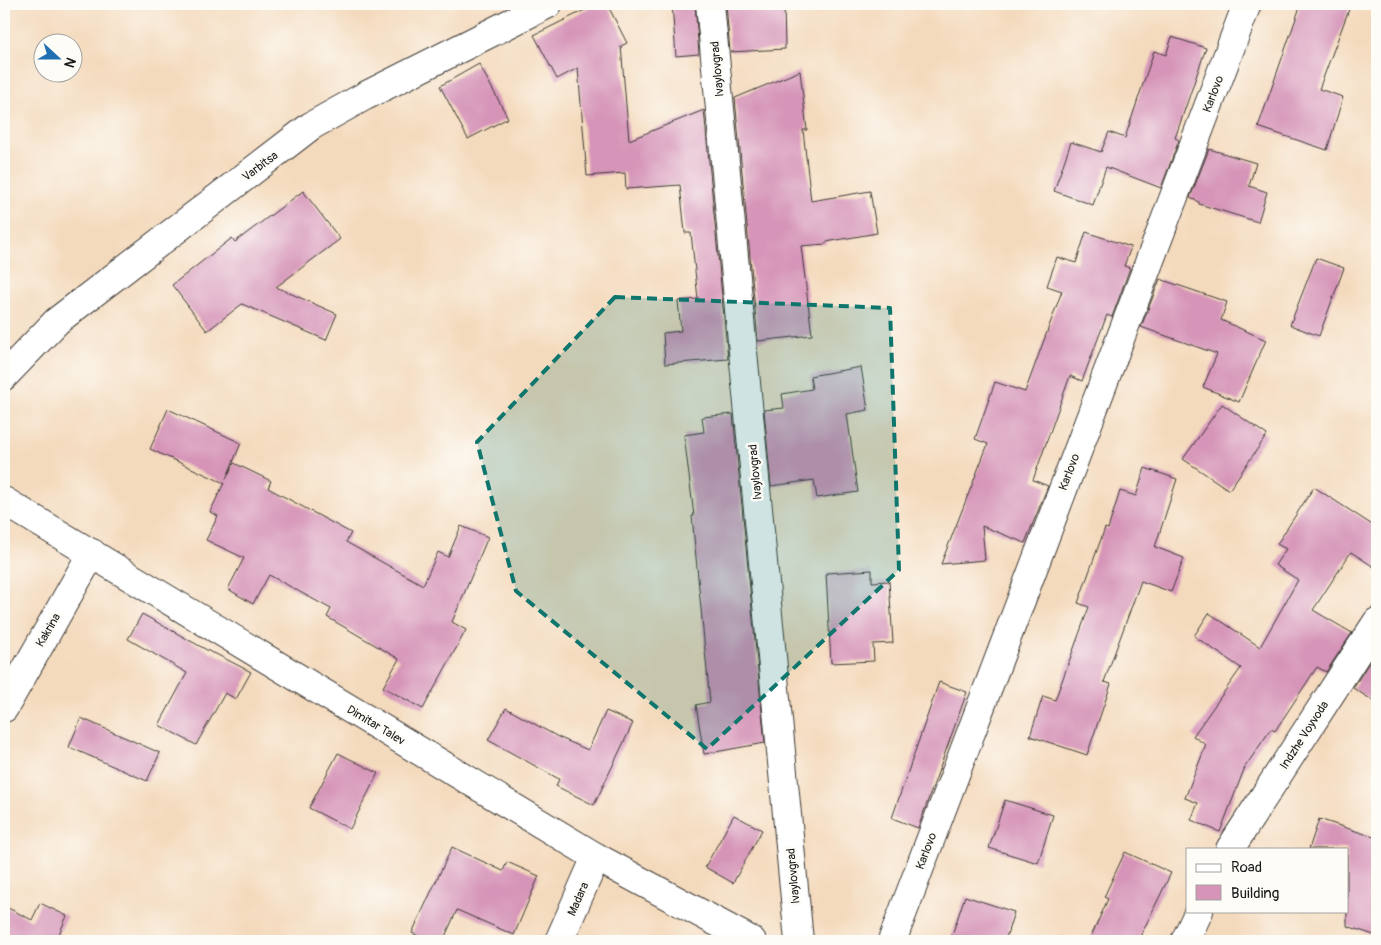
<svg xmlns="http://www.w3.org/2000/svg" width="1381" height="945" font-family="Pangolin,sans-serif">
<rect width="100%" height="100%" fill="#fdfcf7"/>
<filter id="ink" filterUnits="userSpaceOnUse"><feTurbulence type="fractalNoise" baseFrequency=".02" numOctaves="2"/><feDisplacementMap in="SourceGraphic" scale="10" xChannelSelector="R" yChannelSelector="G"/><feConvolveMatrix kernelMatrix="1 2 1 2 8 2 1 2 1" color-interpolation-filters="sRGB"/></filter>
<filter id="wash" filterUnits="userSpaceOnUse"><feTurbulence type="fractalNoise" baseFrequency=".0096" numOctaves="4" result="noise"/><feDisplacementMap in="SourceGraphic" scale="20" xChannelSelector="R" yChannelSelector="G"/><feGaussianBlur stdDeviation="1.12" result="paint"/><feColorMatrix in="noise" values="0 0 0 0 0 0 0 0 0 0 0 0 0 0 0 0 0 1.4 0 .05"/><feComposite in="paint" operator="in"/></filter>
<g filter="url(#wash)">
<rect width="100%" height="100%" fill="#f4dabd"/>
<g id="blocks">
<g fill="#d694b8">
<polygon points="597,4 607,4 627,43 621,46 629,140 704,110 728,359 665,364 663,333 681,331 678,301 698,299 691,233 685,233 680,185 626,189 625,173 587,176 578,68 557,79 534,35"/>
<polygon points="672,4 695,4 699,54 676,56"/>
<polygon points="726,4 784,4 785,49 730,52"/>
<polygon points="1301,4 1351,4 1319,89 1343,97 1327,150 1258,127"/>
<polygon points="1172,37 1206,48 1175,138 1179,140 1161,188 1106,167 1093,205 1054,191 1071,142 1101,152 1109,132 1125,138 1154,51 1166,55"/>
<polygon points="479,64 508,118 468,139 440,86"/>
<polygon points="800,71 807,130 803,130 811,201 870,191 877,233 826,242 826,244 801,246 812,335 758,341 735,98"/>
<polygon points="1209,149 1256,163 1249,186 1267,192 1258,222 1199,204 1199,202 1190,198"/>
<polygon points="303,191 340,239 276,287 337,314 326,340 242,304 207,331 172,285 232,238 235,242"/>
<polygon points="1086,232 1131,247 1124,266 1130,268 1112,317 1107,315 1082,381 1070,376 1033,480 1048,486 1025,543 982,526 985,560 941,564 988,444 975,439 995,382 1025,392 1062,291 1047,286 1057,257 1076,263"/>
<polygon points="1316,258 1344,268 1319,336 1290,325"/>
<polygon points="1160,279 1227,302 1221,320 1266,340 1239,402 1203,387 1217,354 1141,327"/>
<polygon points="861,367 868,410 847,414 858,492 817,498 814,480 771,486 764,410 784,408 782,394 812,389 810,376"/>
<polygon points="1222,404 1267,435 1229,490 1183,459"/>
<polygon points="168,409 241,443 226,479 234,463 271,481 268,488 351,533 346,542 423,585 438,552 448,557 461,526 488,537 452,622 466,630 423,709 383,687 399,659 327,617 331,609 269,575 253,604 228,589 244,558 206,540 218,516 210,512 224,483 150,449"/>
<polygon points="733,414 765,743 704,754 696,705 710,702 692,516 694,516 684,435 704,432 702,417"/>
<polygon points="1145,468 1177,479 1155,547 1184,558 1171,592 1141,581 1104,682 1111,684 1087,755 1030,736 1043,696 1055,700 1089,607 1078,603 1105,528 1108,529 1120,491 1136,496"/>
<polygon points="1314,487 1377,528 1377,569 1351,552 1313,610 1352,633 1326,672 1317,667 1275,731 1271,729 1245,767 1220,832 1191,820 1198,803 1185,798 1206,745 1193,736 1241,668 1194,636 1209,613 1260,647 1298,580 1275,565 1286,549 1277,544"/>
<polygon points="872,570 872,582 889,581 893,643 873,644 874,661 831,663 826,573"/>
<polygon points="142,614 214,654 214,653 251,672 236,699 225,693 196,745 159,725 187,673 128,639"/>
<polygon points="1377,650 1377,703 1353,688"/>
<polygon points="939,682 967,692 918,828 892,818"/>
<polygon points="506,708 558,737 588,750 606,711 633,723 594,805 556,786 559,779 488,740"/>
<polygon points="81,718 160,753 147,781 69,747"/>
<polygon points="338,753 378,773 350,829 309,808"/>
<polygon points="1005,800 1053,815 1038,863 989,848"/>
<polygon points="734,815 762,830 733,883 705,867"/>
<polygon points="1319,819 1377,838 1377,936 1347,926 1347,849 1309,849"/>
<polygon points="452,847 503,871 507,862 539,876 514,935 457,910 443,941 430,941 412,933"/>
<polygon points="1125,852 1171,873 1138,941 1089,941 1108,899 1104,897"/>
<polygon points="965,896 1014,912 1005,941 950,941"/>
<polygon points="40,903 67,916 59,934 72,941 4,941 4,906 32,920"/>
</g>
</g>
</g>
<g filter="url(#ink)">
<use href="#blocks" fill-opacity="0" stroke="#3c3834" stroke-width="1"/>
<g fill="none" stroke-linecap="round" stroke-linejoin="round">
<g stroke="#3c3834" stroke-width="30">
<g id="minor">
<polyline points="710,4 799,941"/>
<polyline points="4,376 57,321 311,126 365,96 548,4"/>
<polyline points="4,501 596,857 752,941"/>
<polyline points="4,708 92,553"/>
<polyline points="1230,849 1377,622"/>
<polyline points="559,941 596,857"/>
<polyline points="892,941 1247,4"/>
<polyline points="1185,941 1199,911"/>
</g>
</g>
<use href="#minor" stroke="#fff" stroke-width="28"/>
</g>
</g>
<path fill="#0f766e" fill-opacity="0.2" stroke="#0f766e" stroke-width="4" stroke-dasharray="10 6" stroke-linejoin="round" d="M615 297 890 308 899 570 707 749 516 591 477 442Z"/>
<g text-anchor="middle" stroke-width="5" stroke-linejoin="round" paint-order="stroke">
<g font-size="12" fill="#1c1c1c" stroke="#fdfcf7">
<text transform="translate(717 69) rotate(-95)" y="4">Ivaylovgrad</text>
<text transform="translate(1213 94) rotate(-69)" y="4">Karlovo</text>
<text transform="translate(260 166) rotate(-37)" y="4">Varbitsa</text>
<text transform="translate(755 472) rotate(-95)" y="4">Ivaylovgrad</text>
<text transform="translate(1069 472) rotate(-69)" y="4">Karlovo</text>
<text transform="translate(48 630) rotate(-60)" y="4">Kakrina</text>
<text transform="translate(376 725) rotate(31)" y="4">Dimitar Talev</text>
<text transform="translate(1304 735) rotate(-57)" y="4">Indzhe Voyvoda</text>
<text transform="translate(926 851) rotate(-69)" y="4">Karlovo</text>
<text transform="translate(793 876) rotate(-95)" y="4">Ivaylovgrad</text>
<text transform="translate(578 899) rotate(-66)" y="4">Madara</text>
</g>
</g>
<rect width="1381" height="945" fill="none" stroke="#fdfcf7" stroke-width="20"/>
<rect x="1186" y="848" width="162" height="65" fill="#fdfcf7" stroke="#a3a29f"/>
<rect x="1196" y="864" width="25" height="8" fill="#ffffff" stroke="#a3a29f"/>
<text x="1231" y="872" font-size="15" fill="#1c1c1c">Road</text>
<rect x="1196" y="885" width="25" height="15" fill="#d694b8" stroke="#a3a29f"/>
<text x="1231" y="898" font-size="15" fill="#1c1c1c">Building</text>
<g transform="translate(58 58) rotate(111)"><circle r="24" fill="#fdfcf7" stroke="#a3a29f"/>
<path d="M0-4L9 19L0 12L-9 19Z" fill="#1f6fb2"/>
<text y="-8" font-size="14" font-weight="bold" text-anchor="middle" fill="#1c1c1c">N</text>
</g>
</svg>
